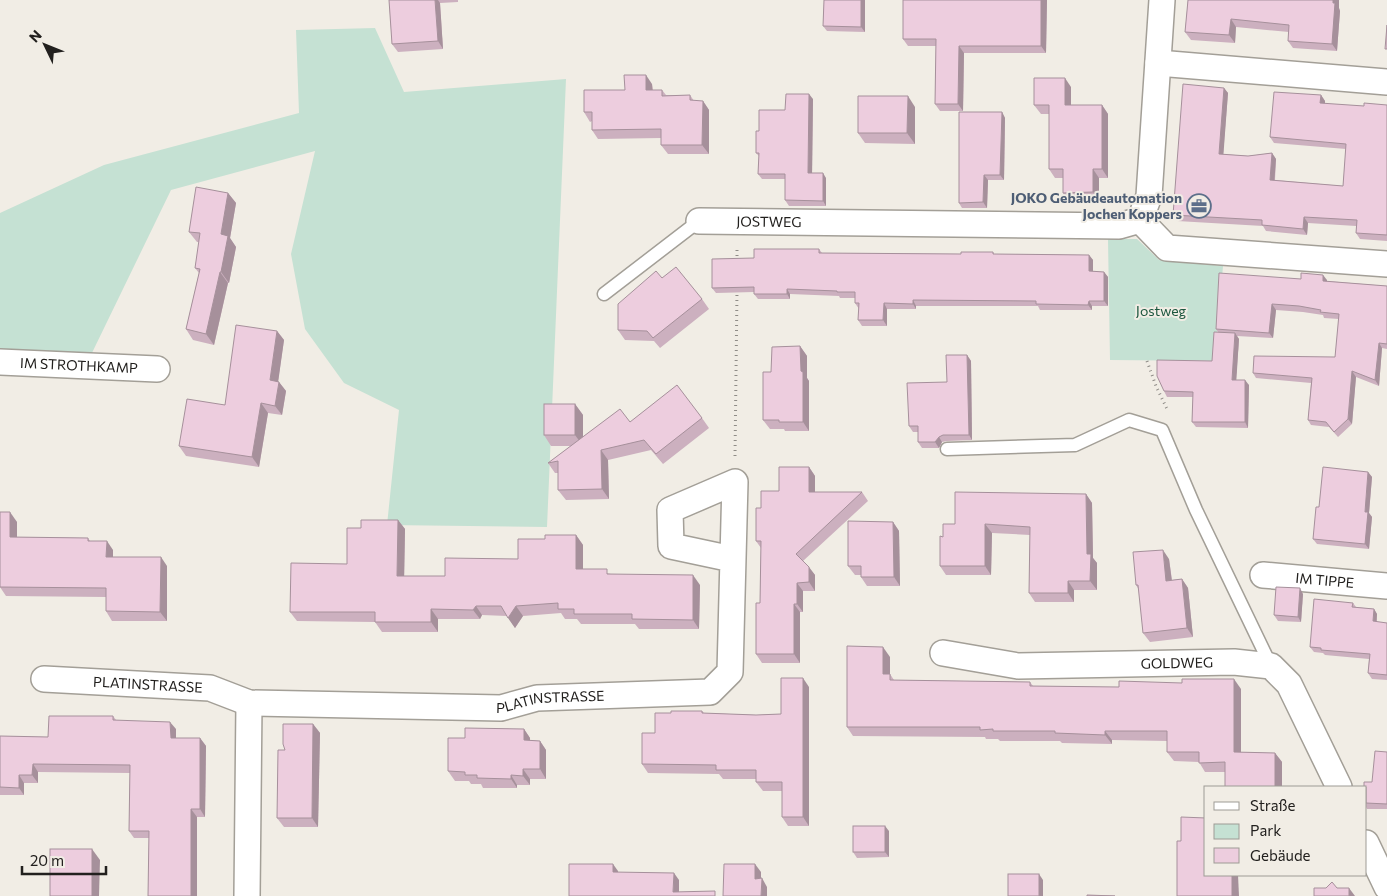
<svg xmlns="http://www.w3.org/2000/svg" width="1387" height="896" font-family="Commissioner,sans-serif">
<rect width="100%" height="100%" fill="#f1ede5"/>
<g fill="#c5e1d3">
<polygon points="375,28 404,92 566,79 547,527 387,525 399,410 344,383 305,329 291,254 315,151 171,190 90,357 0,353 0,213 104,165 299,113 296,30"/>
<polygon points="1108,239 1137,239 1159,260 1223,266 1215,361 1110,360"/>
</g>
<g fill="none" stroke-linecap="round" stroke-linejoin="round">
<g stroke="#a39f97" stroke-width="15">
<g id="lane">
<polyline points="604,294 699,221"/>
<polyline points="947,449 1075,445 1129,420 1162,430 1196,510 1271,666"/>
</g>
</g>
<g stroke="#a39f97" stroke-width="28">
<g id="street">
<polyline points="1158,63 1387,82"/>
<polyline points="1140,220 1149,196 1162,0"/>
<path id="s1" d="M699 221 1119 226 1140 220 1167 248 1387 264"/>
<path id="s2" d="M0 362 157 369"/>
<path id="s3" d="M1263 575 1387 586"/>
<path id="s4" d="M943 653 1018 666 1234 662 1271 666 1289 684 1339 787"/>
<path id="s5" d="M44 679 210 688 249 703 501 708 537 698 710 692 730 672 735 482 670 510 671 546 732 559"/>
<polyline points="1366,843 1387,887"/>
<polyline points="247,896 249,703"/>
</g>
</g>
<g stroke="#8f8c87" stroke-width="3" stroke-dasharray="1 4" stroke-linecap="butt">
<polyline points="737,261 737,248"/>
<polyline points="1147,361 1156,386 1168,411"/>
<polyline points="735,456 737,290"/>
</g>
<use href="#lane" stroke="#fff" stroke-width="12"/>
<use href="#street" stroke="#fff" stroke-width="25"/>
</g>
<g fill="#ccb0bf">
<polygon points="389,0 458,0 458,2 440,3 443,49 398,52 392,44"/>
<polygon points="824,0 865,0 865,32 827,31 823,26"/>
<polygon points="903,0 1047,0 1046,53 964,53 963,111 940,111 935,104 936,46 908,46 903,39"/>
<polygon points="1188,0 1339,8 1340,11 1337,51 1293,48 1288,41 1289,32 1236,27 1235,43 1191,40 1185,32"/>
<polygon points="652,84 653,90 662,90 666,95 690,95 694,101 703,101 709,110 709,154 668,154 661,145 661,138 598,139 592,130 592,121 590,122 584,112 625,90"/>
<polygon points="1071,87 1071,105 1102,105 1108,114 1108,178 1099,178 1099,201 1069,202 1063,193 1063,178 1055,178 1049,169 1049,114 1041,114 1034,105"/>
<polygon points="1224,88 1228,93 1223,154 1248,156 1272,153 1276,159 1275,180 1343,186 1346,149 1274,143 1270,137 1321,95 1325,101 1325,104 1364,106 1387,105 1387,241 1360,239 1356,233 1356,226 1308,223 1307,235 1266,231 1263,226 1177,221 1173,215"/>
<polygon points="813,99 812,173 826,178 826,206 789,206 785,200 785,179 762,179 758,174 759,156 756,153 759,131 785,110"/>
<polygon points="915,107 915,144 865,143 858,133"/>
<polygon points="1002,112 1005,118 1004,180 988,180 987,208 962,208 959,203"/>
<polygon points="228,193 236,203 230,238 236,247 229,283 228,283 214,345 193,340 186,329 199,273 195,268 199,242 197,242 189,232"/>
<polygon points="819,249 822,253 961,254 993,252 994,254 1089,255 1093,260 1093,271 1104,272 1108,277 1108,306 1092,306 1092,310 1040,310 1038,306 916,306 916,309 887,309 887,326 862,326 858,320 859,309 855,303 855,298 840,298 839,296 790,294 790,299 758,299 754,294 754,292 716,293 712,288 754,258"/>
<polygon points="662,278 702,299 709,309 660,348 654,341 625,340 618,330"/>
<polygon points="1301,279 1327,280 1327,281 1387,286 1387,349 1382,348 1379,386 1356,377 1352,424 1338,437 1329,427 1311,425 1308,420 1311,383 1256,378 1253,373 1335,357 1339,319 1324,318 1323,315 1303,312 1276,310 1273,338 1237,336 1239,339 1236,380 1249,385 1248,428 1196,427 1192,422 1193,397 1167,397 1164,391 1212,361 1218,332 1216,329"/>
<polygon points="277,331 284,340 278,381 286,391 282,415 268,413 259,467 186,456 179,446 225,405"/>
<polygon points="800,346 807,356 807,378 809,381 809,431 785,431 784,429 770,429 763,420 771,372"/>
<polygon points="967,355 971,361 972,440 947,441 942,442 939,448 922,448 918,442 918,432 913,432 909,426 947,382"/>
<polygon points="575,404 583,415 583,437 630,422 702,418 709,428 663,464 651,450 608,460 609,499 566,500 558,490 558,473 555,473 548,463 571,446 551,446 544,435"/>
<polygon points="809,467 815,476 815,492 862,492 868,501 803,561 815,575 815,591 803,591 803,612 800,612 800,663 762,663 756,654 760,603 761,548 756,541 761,508 779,491"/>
<polygon points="1368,472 1372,477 1369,513 1372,517 1369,549 1317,544 1313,539 1319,507"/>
<polygon points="1086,494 1092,503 1093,558 1097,563 1097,590 1074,590 1074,602 1035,602 1029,593 1030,535 992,533 991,575 946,575 940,566 943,537 955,524"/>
<polygon points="0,512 17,522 17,537 88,538 90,541 113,550 113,557 167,566 167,621 112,621 106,611 106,597 6,596 0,587"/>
<polygon points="398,520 405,529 404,576 445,576 518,559 545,539 576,535 583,545 583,569 611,574 700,585 699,629 639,629 635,624 581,624 577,619 565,619 561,613 523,616 515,628 507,616 482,615 480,619 438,619 438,632 382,632 375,622 297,621 290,612 347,564 361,528"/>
<polygon points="893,522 899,531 900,586 867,586 861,577 861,575 855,575 848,566"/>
<polygon points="1169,559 1172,580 1182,579 1188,588 1193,637 1150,642 1143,633 1139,590 1136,585"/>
<polygon points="1303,594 1301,622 1278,621 1274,615"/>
<polygon points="1353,603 1356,607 1374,609 1377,614 1377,622 1387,623 1387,680 1372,679 1368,673 1369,659 1325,655 1323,653 1314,652 1310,647"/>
<polygon points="890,657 890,674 894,680 1030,682 1033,686 1241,689 1241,752 1275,753 1282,762 1282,787 1225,787 1225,772 1205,772 1199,762 1174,761 1167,752 1167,741 1112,740 1112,744 1062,743 1060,741 1000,741 998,739 986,739 985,737 853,736 847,727"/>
<polygon points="809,687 809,826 788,826 782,817 782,791 763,791 756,782 756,779 723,779 719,774 648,773 642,764 655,733 671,713 702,711 704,713 756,715 781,714"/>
<polygon points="113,716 116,720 176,729 176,738 200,738 206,746 205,817 197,817 197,896 148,896 149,838 134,838 129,831 130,773 38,772 38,783 24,783 24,795 0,795 0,736 48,737"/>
<polygon points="313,724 320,733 318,827 284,827 277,818 285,750"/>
<polygon points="524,729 530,738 530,740 540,741 546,750 546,779 530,779 530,785 517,785 517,788 483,788 481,784 471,784 469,781 455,781 448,771 465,738"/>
<polygon points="1387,752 1387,809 1367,809 1366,807 1366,803 1372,782"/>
<polygon points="889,831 889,857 857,858 853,852"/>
</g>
<g fill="#a6909b">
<polygon points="435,0 438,0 440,3 443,49 438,41"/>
<polygon points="861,0 865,0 865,32 861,27"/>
<polygon points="1041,0 1047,0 1046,53 1041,46"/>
<polygon points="1333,0 1339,0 1339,8 1340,11 1337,51 1332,44"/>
<polygon points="1231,19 1236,27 1235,43 1229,35"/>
<polygon points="959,46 964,53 963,111 958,104"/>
<polygon points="646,75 652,84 653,100 646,90"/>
<polygon points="1065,78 1071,87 1071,114 1065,105"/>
<polygon points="1224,88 1228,93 1223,160 1219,154"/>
<polygon points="809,94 813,99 812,178 808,173"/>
<polygon points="1321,95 1325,101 1325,109 1320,103"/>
<polygon points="908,96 915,107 915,144 907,133"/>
<polygon points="703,101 709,110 709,154 702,145"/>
<polygon points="1102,105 1108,114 1108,178 1102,169"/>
<polygon points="1002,112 1005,118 1004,180 1000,175"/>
<polygon points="1272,153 1276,159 1274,186 1270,180"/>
<polygon points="1093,169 1099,178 1099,201 1093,192"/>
<polygon points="823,173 826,178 826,206 823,201"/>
<polygon points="984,175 988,180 987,208 983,202"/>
<polygon points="228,193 236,203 230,238 236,247 229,283 221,272 221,234"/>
<polygon points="1304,217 1308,223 1307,235 1303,229"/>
<polygon points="1089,255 1093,260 1093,277 1089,271"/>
<polygon points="220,272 228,283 214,345 206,334"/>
<polygon points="1104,272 1108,277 1108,306 1104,301"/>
<polygon points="1323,275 1327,280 1327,286 1323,281"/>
<polygon points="787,289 790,294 790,299 787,294"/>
<polygon points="913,300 916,306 916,309 913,304"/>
<polygon points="1089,301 1092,306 1092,310 1088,305"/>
<polygon points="884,303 887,309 887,326 883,320"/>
<polygon points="1272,304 1276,310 1273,338 1269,333"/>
<polygon points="277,331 284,340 277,390 270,380"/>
<polygon points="1235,333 1239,339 1236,385 1232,380"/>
<polygon points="1379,343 1382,348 1379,386 1375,380"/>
<polygon points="800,346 807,356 807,378 809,381 809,431 803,422"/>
<polygon points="967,355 971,361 972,440 969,435"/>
<polygon points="1352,371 1356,377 1352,424 1348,419"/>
<polygon points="1245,380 1249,385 1248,428 1245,422"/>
<polygon points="279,382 286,391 282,415 275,406"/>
<polygon points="261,403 268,413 259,467 252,457"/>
<polygon points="575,404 583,415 583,446 575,435"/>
<polygon points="939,437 942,442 939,448 935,442"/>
<polygon points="601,450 608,460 609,499 602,489"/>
<polygon points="809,467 815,476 815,501 809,492"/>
<polygon points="1368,472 1372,477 1369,513 1372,517 1369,549 1365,544 1365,512"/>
<polygon points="1086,494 1092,503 1093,558 1097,563 1097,590 1090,581 1087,554"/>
<polygon points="10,512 17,522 17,546 10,537"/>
<polygon points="398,520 405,529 404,586 397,576"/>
<polygon points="893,522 899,531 900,586 894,577"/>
<polygon points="985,524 992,533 991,575 985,566"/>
<polygon points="576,535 583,545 583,578 576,569"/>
<polygon points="107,541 113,550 113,566 106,557"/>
<polygon points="1163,550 1169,559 1173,590 1166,581"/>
<polygon points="161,557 167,566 167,621 160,612"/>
<polygon points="809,567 815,575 815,591 809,582"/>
<polygon points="693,575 700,585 699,629 693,620"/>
<polygon points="1182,579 1188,588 1193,637 1187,628"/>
<polygon points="1068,581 1074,590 1074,602 1068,593"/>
<polygon points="797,583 803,591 803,612 797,604"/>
<polygon points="1300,588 1303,594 1301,622 1298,617"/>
<polygon points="794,604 800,612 800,663 794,654"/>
<polygon points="476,606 482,615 480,619 473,610"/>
<polygon points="516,606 523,616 515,628 508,618"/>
<polygon points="431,609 438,619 438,632 431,622"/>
<polygon points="1374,609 1377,614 1376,627 1373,621"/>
<polygon points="883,647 890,657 890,684 883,674"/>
<polygon points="803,678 809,687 809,826 803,817"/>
<polygon points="1234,679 1241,689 1241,762 1234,752"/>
<polygon points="170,722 176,729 176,745 171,738"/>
<polygon points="313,724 320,733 318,827 312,818"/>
<polygon points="524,729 530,738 530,750 524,740"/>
<polygon points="1105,731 1112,740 1112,744 1105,735"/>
<polygon points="200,738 206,746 205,817 200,809"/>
<polygon points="540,741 546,750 546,779 540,769"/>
<polygon points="1275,753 1282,762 1282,787 1275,787"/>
<polygon points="33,764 38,772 38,783 32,775"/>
<polygon points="523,769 530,779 530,785 523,776"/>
<polygon points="19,775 24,783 24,795 19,788"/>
<polygon points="511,775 517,785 517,788 511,779"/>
<polygon points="191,809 197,817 197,896 191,896"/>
<polygon points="885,826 889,831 889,857 885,852"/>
<polygon points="92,849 100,860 99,896 92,896"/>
<polygon points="613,864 618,871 619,879 613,872"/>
<polygon points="755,864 761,872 761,887 755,879"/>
<polygon points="674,873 679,880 679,896 673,892"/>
<polygon points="1039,874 1043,880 1043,896 1039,896"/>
<polygon points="1232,875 1238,875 1239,896 1232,896"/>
<polygon points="762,878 767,887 767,896 761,896"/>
<polygon points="1349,888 1355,896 1349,896"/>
</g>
<g fill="#edcdde" stroke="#a6909b">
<polygon points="389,0 435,0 438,41 392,44"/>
<polygon points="824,0 861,0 861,27 823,26"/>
<polygon points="903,0 1041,0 1041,46 959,46 958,104 935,104 936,39 903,39"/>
<polygon points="1188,0 1333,0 1333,3 1335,3 1332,44 1288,41 1289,25 1231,19 1229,35 1185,32"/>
<polygon points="1387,25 1387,49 1385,49"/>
<polygon points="624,75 646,75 646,90 662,90 662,96 690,95 690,100 703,101 702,145 661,145 661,129 592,130 592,112 584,112 584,90 625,90"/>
<polygon points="1034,78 1065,78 1065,105 1102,105 1102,169 1093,169 1093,192 1063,193 1063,169 1049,169 1049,105 1034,105"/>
<polygon points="1183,84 1224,88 1219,154 1248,156 1272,153 1270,180 1343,186 1346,144 1270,137 1274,92 1321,95 1320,103 1364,106 1364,103 1387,105 1387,235 1356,233 1357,220 1304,217 1303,229 1262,225 1262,220 1173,215"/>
<polygon points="786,94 809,94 808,173 823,173 823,201 785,200 785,174 758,174 759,153 756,153 756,131 759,131 759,110 785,110"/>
<polygon points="858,96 908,96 907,133 858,133"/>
<polygon points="959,112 1002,112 1000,175 984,175 983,202 959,203"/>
<polygon points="196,187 228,193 221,234 228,236 221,272 220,272 206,334 186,329 200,269 195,268 200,233 189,232"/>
<polygon points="754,249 819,249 819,253 961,254 961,252 993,252 993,254 1089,255 1089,271 1104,272 1104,301 1089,301 1088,305 1036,304 1036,301 913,300 913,304 884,303 883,320 858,320 859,303 855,303 855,292 837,292 837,291 787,289 787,294 754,294 754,287 712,288 712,259 754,258"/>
<polygon points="676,267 702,299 653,338 647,331 618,330 618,304 656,271 662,278"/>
<polygon points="1219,273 1301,279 1301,273 1323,275 1323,281 1387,286 1387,344 1379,343 1375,380 1352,371 1348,419 1334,432 1326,422 1308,420 1312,378 1253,373 1254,356 1335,357 1339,314 1320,312 1321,310 1299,306 1272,304 1269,333 1216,329"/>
<polygon points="236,325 277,331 270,380 279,382 275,406 261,403 252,457 179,446 187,399 225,405"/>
<polygon points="1214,332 1235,333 1232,380 1245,380 1245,422 1192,422 1193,392 1164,391 1157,376 1157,360 1212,361"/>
<polygon points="800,346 801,371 803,372 803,422 779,422 779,420 763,420 763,372 771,372 772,347"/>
<polygon points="946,355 967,355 969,435 943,435 939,437 935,442 918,442 918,426 909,426 907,383 947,382"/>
<polygon points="677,385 702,418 656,454 644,440 601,450 602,489 558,490 558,461 548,463 620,409 630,422"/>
<rect x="544" y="404" width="31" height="31"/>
<polygon points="779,467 809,467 809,492 862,492 796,554 809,567 809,582 797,583 797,604 794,604 794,654 756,654 756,603 760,603 761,541 756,541 756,508 761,508 761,491 779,491"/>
<polygon points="1323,467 1368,472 1365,512 1368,512 1365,544 1313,539 1316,507 1319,507"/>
<polygon points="955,492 1086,494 1087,554 1091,554 1090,581 1068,581 1068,593 1029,593 1030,527 985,524 985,566 940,566 940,536 943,537 943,524 955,524"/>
<polygon points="0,512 10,512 10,537 88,538 88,541 107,541 106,557 161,557 160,612 106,611 106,588 0,587"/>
<polygon points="361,520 398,520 397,576 445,576 445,558 518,559 518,539 545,539 545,535 576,535 576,569 607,569 607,574 693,575 693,620 632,619 632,614 574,614 574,609 558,609 558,603 516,606 508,618 501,606 476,606 473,610 431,609 431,622 375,622 375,612 290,612 291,563 347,564 347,528 361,528"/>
<polygon points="848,521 893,522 894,577 861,577 861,566 848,566"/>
<polygon points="1163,550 1166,581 1182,579 1187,628 1143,633 1138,585 1136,585 1133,552"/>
<polygon points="1276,587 1300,588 1298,617 1274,615"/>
<polygon points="1314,599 1353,603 1352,607 1374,609 1373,621 1387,623 1387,675 1368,673 1370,654 1321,650 1321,648 1310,647"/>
<polygon points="847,646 883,647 883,674 890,674 890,680 1030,682 1030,686 1119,687 1119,681 1182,683 1182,679 1234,679 1234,752 1275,753 1275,787 1225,787 1225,762 1199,763 1199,752 1167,752 1167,731 1105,731 1105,735 1055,733 1055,731 993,731 993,729 980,730 980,727 847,727"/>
<polygon points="781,678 803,678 803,817 782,817 782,782 756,782 756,770 716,770 716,765 642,764 642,733 655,733 655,713 671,713 671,711 702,711 702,713 756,715 781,714"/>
<polygon points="49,716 113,716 113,720 170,722 171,738 200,738 200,809 191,809 191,896 148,896 149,831 129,831 130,765 33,764 32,775 19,775 19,788 0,787 0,736 48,737"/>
<polygon points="283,724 313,724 312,818 277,818 278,750 285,750 283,744"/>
<polygon points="465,728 524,729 524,740 540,741 540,769 523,769 523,776 511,775 511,779 477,778 477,775 465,775 465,772 448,771 448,738 465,738"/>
<polygon points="1375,751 1387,752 1387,804 1366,803 1366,787 1364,787 1364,782 1372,782"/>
<polygon points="1181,817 1206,818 1206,875 1232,875 1232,896 1177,896 1177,841 1181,841"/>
<rect x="853" y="826" width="32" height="26"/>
<rect x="50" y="849" width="42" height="47"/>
<polygon points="569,864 613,864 613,872 674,873 673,892 715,891 715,896 569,896"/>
<polygon points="724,864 755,864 755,879 762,878 761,896 723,896"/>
<rect x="1008" y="874" width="31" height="22"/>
<polygon points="1332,882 1337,888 1349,888 1349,896 1314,896 1314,888 1326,888"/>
<polygon points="1087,895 1115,896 1087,896"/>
</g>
<defs>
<g id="office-ring" transform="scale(1.25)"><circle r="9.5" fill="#f1ede5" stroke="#5c6f8a" stroke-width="1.5"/><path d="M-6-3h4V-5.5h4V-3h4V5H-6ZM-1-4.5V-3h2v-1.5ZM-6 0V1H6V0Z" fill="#5c6f8a"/></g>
</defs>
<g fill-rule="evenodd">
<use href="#office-ring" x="1199" y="206"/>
</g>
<g text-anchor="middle" stroke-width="4" stroke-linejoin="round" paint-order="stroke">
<g font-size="14" font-weight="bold" fill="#4e5e75" stroke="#f1ede5" text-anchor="end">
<text x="1182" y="203">JOKO Gebäudeautomation<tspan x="1182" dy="16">Jochen Koppers</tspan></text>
</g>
<g font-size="14" fill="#22201e" stroke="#f1ede5">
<text dy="5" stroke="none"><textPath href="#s1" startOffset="70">JOSTWEG</textPath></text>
<text dy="5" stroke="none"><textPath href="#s2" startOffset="79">IM STROTHKAMP</textPath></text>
<text dy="5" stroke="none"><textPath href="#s3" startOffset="62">IM TIPPE</textPath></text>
<text dy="5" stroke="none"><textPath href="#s4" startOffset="235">GOLDWEG</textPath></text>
<text dy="5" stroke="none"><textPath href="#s5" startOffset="104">PLATINSTRASSE</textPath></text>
<text dy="5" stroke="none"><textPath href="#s5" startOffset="510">PLATINSTRASSE</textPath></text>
</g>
<g font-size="14" fill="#1b563e" stroke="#f1ede5">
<text x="1161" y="316">Jostweg</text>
</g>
</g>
<rect x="1204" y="786" width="162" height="90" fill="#f1ede5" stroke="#9e9b95"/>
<rect x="1214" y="802" width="25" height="8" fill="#ffffff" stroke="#9e9b95"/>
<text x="1250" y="811" font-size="15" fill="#22201e">Straße</text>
<rect x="1214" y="824" width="25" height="15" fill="#c5e1d3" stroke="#9e9b95"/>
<text x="1250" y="836" font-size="15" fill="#22201e">Park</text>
<rect x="1214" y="848" width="25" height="15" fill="#edcdde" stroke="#9e9b95"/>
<text x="1250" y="861" font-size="15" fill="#22201e">Gebäude</text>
<g transform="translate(45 45) rotate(313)" stroke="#f1ede5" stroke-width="4" paint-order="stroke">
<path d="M0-4L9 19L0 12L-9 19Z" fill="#22201e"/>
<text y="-8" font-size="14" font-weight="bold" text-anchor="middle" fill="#22201e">N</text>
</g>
<path d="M22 866v8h84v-8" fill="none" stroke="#22201e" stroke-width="2.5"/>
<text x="30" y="866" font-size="15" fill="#22201e" stroke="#f1ede5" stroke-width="4" paint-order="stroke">20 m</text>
</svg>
